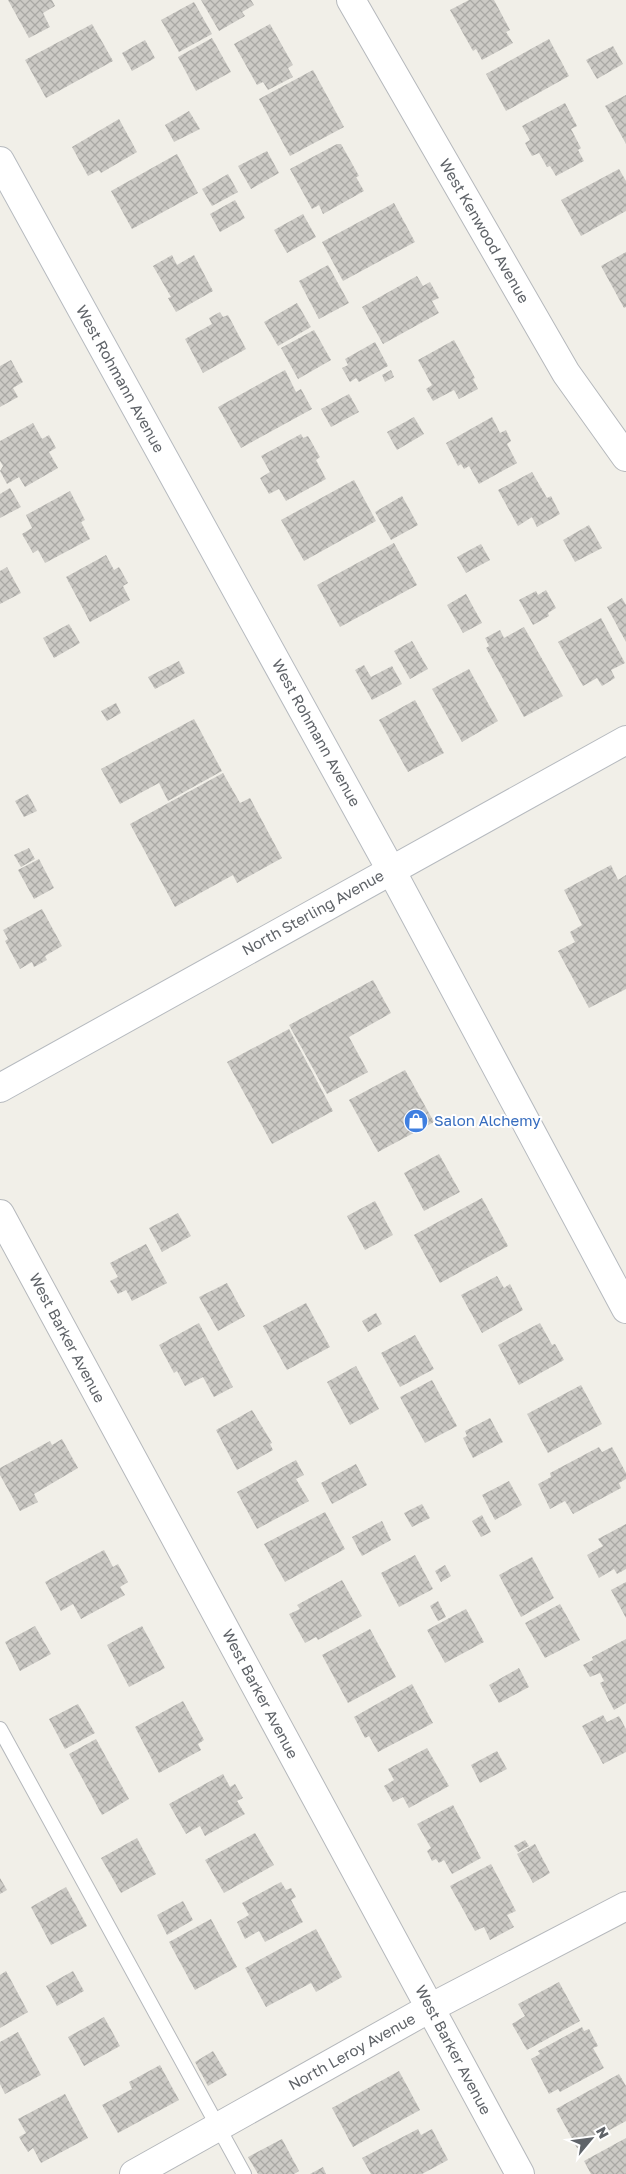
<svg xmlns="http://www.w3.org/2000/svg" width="626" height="2174" font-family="'Golos Text',sans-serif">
<defs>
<pattern id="building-cross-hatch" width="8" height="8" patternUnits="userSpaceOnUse" patternTransform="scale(1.25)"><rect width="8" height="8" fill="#cccac5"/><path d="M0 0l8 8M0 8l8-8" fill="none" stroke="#a9a8a4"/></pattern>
</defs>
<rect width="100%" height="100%" fill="#f1efe8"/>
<g fill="url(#building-cross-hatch)">
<polygon points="8,0 52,0 55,6 43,13 50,27 29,38"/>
<polygon points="201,0 251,0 254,5 242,12 245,16 219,31"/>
<polygon points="469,0 494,0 510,30 506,32 513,43 482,60 476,49 473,51 450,10"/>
<polygon points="194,2 212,34 179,52 161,20"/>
<polygon points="92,24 113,61 46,98 25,60"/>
<polygon points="270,24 293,65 288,68 293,77 268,90 263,82 257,85 234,44"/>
<polygon points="212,38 231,72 196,91 178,57"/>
<polygon points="549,39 569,76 506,111 486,74"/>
<polygon points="145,40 155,58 132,71 122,53"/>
<polygon points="613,46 623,64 597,79 586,60"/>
<polygon points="313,70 344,127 290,156 259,99"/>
<polygon points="626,95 626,144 605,106"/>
<polygon points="565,103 577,126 571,129 581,148 578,150 584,161 556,176 550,166 547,167 539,153 532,156 525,143 530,140 522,126"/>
<polygon points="189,111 200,129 174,142 165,125"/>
<polygon points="119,119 137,152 101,173 99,170 88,176 72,147"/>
<polygon points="337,144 341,144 359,176 356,177 364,191 323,214 319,205 312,209 290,169"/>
<polygon points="267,151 279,173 251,189 238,166"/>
<polygon points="177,154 198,193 132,229 111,191"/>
<polygon points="619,169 626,181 626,211 581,236 561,200"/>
<polygon points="228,174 238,192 212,206 202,189"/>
<polygon points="235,200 245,218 220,232 210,214"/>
<polygon points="394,203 415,242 343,281 322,242"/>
<polygon points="303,214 316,237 287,253 274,230"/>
<polygon points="626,252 626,307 624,308 601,266"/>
<polygon points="172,255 177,265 194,255 213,291 176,312 168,298 171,297 153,266"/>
<polygon points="328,265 349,303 319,319 299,281"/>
<polygon points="417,276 423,286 430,282 439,298 432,301 439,313 383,344 362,307"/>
<polygon points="297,303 311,327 278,346 264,322"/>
<polygon points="220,312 223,317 228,315 246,349 203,373 185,339 212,324 209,318"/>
<polygon points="314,330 331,360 298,379 281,348"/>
<polygon points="454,340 475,378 473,379 478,389 459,399 454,390 433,401 426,389 432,385 418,360"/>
<polygon points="375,342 388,366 359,382 356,378 350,382 342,368 348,365 345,359"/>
<polygon points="11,360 23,382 13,388 18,397 0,407 0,366"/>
<polygon points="285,370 296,392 301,389 312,409 241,448 218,407"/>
<polygon points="391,370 394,377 385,382 382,375"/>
<polygon points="349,394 359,412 331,427 321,409"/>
<polygon points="414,417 424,434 397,450 387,432"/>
<polygon points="492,417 500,433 506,430 511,441 507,444 517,463 479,484 469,466 464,469 461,464 458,466 446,443"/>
<polygon points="33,423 42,439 49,435 56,448 49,452 58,468 25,487 19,477 7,484 0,471 3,466 0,461 0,441"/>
<polygon points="301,434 303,438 308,436 320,457 316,460 326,479 286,501 279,489 269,494 260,478 270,472 261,456"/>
<polygon points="532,472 547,498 551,496 560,514 537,527 532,517 518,526 498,490"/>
<polygon points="354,480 376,521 304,561 281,520"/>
<polygon points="10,488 21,507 0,518 0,494"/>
<polygon points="70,491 85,520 81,522 90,539 45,563 38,550 33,553 22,534 32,528 26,515"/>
<polygon points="402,496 418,525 391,540 375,512"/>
<polygon points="589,525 602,548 575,562 563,540"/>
<polygon points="394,543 417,585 340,627 317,585"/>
<polygon points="481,544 490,560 466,573 457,557"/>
<polygon points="106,555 114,570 119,567 128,583 123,586 130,600 90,622 66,577"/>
<polygon points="7,567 21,593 0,604 0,571"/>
<polygon points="546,590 556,608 548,613 549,616 533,625 519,600 536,591 538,595"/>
<polygon points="466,594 482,623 463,633 447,605"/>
<polygon points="622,598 626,605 626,642 607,607"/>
<polygon points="601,618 625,663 611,670 615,678 602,686 597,678 583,686 558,642"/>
<polygon points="69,624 80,643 54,658 43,638"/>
<polygon points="524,627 563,696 524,717 486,648 489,646 485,638 500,630 504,638"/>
<polygon points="412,641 428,669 410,679 394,651"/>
<polygon points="179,661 185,673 155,689 148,677"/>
<polygon points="364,665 371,677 392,666 402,684 372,700 355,670"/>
<polygon points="469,669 498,721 462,742 432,689"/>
<polygon points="415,700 444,753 408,772 379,720"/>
<polygon points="116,703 121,713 107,721 101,711"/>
<polygon points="194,719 222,771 168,801 159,783 120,804 101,769"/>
<polygon points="223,773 240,803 250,798 282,858 237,883 233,875 175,907 130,824"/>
<polygon points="28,794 37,811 24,817 15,801"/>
<polygon points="29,848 35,859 21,867 14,855"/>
<polygon points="39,859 54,888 34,899 18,870"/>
<polygon points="611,865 618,880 626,875 626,989 589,1008 558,951 575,942 570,932 582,925 564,890"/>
<polygon points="42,909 62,946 45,956 47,960 34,967 32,962 20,969 5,941 8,939 3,930"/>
<polygon points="373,980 391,1013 349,1037 368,1072 327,1094 289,1025"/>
<polygon points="289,1029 333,1111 272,1144 227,1062"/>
<polygon points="405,1070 434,1122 378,1152 349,1100"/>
<polygon points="439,1154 460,1192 424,1211 404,1173"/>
<polygon points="482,1198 508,1246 440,1283 414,1235"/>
<polygon points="375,1201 393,1235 365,1250 347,1216"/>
<polygon points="178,1213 191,1236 162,1252 149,1228"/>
<polygon points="146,1244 167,1283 132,1301 126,1290 118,1294 110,1281 118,1277 110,1263"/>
<polygon points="497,1276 504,1288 510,1284 523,1310 482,1333 461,1295"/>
<polygon points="227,1283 245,1316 218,1331 199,1297"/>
<polygon points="306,1303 330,1347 287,1370 263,1326"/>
<polygon points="376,1313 382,1324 368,1332 362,1321"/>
<polygon points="199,1323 233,1387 214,1397 203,1377 185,1386 177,1371 174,1373 159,1345"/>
<polygon points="540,1323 552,1345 555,1344 564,1360 519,1385 498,1345"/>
<polygon points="415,1335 434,1369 400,1387 381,1353"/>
<polygon points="356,1366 379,1409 350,1425 327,1382"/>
<polygon points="432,1380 457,1426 425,1443 400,1397"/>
<polygon points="581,1385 602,1424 548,1453 527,1414"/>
<polygon points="252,1410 272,1443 270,1444 273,1450 237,1470 216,1430"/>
<polygon points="490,1418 503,1442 473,1458 463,1438 467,1436 465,1431"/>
<polygon points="62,1439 78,1468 34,1494 38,1502 20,1511 0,1475 0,1468 50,1441 52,1445"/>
<polygon points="599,1447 602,1452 612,1447 626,1473 626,1479 619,1483 621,1488 573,1514 565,1501 550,1509 538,1484 551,1477 550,1473"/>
<polygon points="296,1460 304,1475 296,1479 309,1501 257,1529 237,1492"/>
<polygon points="356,1464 367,1485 332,1504 321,1483"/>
<polygon points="509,1481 522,1505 495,1520 482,1495"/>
<polygon points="422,1504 430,1518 412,1527 404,1513"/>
<polygon points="325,1512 345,1549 285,1582 264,1544"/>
<polygon points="482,1515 491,1532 481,1537 472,1521"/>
<polygon points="382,1521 391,1540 362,1556 352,1537"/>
<polygon points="626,1524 626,1569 617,1574 614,1569 599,1578 587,1555 603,1546 598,1539"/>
<polygon points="104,1550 113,1567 118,1564 128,1582 120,1587 125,1595 81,1619 73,1604 61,1611 45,1582"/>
<polygon points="415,1555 433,1589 399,1607 381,1573"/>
<polygon points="532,1557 554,1598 521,1617 499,1575"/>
<polygon points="445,1565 451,1576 441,1582 435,1571"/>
<polygon points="342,1580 362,1616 318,1640 316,1637 305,1643 289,1614 300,1609 297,1605"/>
<polygon points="626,1582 626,1618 611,1590"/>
<polygon points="438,1601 446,1617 438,1621 430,1606"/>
<polygon points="560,1604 580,1640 545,1658 525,1623"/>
<polygon points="466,1609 484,1642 445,1663 427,1630"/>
<polygon points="35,1626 51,1654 20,1671 5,1642"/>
<polygon points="142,1626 165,1668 129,1687 107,1645"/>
<polygon points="370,1629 396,1677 348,1703 322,1655"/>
<polygon points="626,1639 626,1703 614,1710 600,1683 604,1681 600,1673 590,1677 583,1665 593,1660 592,1657"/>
<polygon points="519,1668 529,1687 499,1703 489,1685"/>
<polygon points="412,1684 433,1723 378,1752 369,1736 365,1738 354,1717"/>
<polygon points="183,1701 204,1740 198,1744 201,1750 159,1773 135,1727"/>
<polygon points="78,1704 95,1733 65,1749 49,1719"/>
<polygon points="603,1715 607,1722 619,1716 626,1729 626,1752 603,1764 582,1726"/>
<polygon points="96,1739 129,1799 102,1815 69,1754"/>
<polygon points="427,1748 449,1786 409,1808 403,1797 393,1802 384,1786 394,1780 388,1769"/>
<polygon points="497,1751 507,1769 480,1783 471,1765"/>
<polygon points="223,1774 230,1787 235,1784 243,1798 237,1801 245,1814 205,1836 200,1826 186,1834 169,1804"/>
<polygon points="453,1805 481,1858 452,1874 444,1860 439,1863 436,1859 432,1861 427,1851 431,1848 417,1824"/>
<polygon points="255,1833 274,1865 224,1893 205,1860"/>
<polygon points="137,1838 156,1874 121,1893 101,1858"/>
<polygon points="525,1840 529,1846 518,1852 514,1846"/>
<polygon points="535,1844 550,1873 533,1883 517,1854"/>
<polygon points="491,1864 516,1911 507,1915 514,1927 490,1940 484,1927 475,1931 450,1886"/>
<polygon points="0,1878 7,1890 0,1894"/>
<polygon points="281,1882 286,1890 291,1888 296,1897 291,1900 303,1922 265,1942 259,1931 245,1939 237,1922 249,1915 242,1903"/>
<polygon points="66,1887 87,1926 51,1945 31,1907"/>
<polygon points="183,1901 193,1920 167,1935 157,1915"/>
<polygon points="211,1919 237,1967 195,1990 169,1942"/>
<polygon points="316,1929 342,1977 316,1992 311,1983 266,2007 245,1968"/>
<polygon points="6,1971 28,2012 0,2028 0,1975"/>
<polygon points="73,1971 84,1991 57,2006 46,1986"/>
<polygon points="559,1982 580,2021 527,2050 512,2024 525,2016 518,2004"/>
<polygon points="104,2017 120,2046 84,2066 68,2037"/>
<polygon points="582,2027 584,2031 589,2029 598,2046 593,2048 604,2068 560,2092 558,2089 549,2094 531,2059 540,2054 538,2051"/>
<polygon points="18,2032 41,2075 5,2094 0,2084 0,2042"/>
<polygon points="213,2051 227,2075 208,2086 195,2062"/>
<polygon points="160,2065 179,2100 118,2133 102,2105 132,2089 129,2082"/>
<polygon points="399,2071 420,2110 353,2147 332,2108"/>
<polygon points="619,2074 626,2086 626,2121 577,2148 556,2109"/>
<polygon points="65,2094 88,2138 41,2163 33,2148 28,2152 19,2137 26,2133 18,2119"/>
<polygon points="418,2129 421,2135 432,2129 448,2160 422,2174 371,2174 362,2158"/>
<polygon points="626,2138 626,2174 591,2174 584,2161"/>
<polygon points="282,2139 299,2171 294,2174 258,2174 248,2157"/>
<polygon points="323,2167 326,2174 310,2174"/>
</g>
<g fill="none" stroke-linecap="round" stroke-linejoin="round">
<g stroke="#b5b8bc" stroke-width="16">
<polyline id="lane" points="0,1729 244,2174"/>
</g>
<g stroke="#b5b8bc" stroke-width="30">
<g id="street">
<polyline points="351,0 566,373 626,457"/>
<polyline points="0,1214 520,2174"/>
<polyline points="134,2174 430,2008 626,1906"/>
</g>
</g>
<g stroke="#b6babf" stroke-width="30">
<g id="secondary">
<polyline points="0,161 391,870 626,1309"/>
<polyline points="0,1088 626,740"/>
</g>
</g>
<use href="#lane" stroke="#fff" stroke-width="14"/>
<use href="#street" stroke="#fff" stroke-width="28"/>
<use href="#secondary" stroke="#fff" stroke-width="28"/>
</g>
<defs>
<g id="shop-disc" transform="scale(1.25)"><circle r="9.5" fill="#3f7fe0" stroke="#fff"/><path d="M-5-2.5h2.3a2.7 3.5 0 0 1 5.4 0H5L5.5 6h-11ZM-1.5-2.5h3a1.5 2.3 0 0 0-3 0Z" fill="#fff"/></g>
</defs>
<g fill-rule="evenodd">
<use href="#shop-disc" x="416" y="1121"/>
</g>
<g text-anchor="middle" stroke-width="4" stroke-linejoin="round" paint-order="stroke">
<g font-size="15" fill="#5f6368" stroke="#fff">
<text transform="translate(484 231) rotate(60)" y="5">West Kenwood Avenue</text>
<text transform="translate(120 379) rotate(61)" y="5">West Rohmann Avenue</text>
<text transform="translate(316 733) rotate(61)" y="5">West Rohmann Avenue</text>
<text transform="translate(313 913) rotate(-29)" y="5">North Sterling Avenue</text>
<text transform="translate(67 1338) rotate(62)" y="5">West Barker Avenue</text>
<text transform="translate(260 1694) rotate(62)" y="5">West Barker Avenue</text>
<text transform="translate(453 2050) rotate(62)" y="5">West Barker Avenue</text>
<text transform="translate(352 2052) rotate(-29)" y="5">North Leroy Avenue</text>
</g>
<g font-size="15" fill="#366cbe" stroke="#fff" text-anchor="start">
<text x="434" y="1126">Salon Alchemy</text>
</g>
</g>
<g transform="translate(591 2139) rotate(61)" stroke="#ffffff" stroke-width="4" paint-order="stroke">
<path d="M0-4L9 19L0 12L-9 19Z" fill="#5f6368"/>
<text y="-8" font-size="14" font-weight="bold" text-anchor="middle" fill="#5f6368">N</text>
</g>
</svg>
